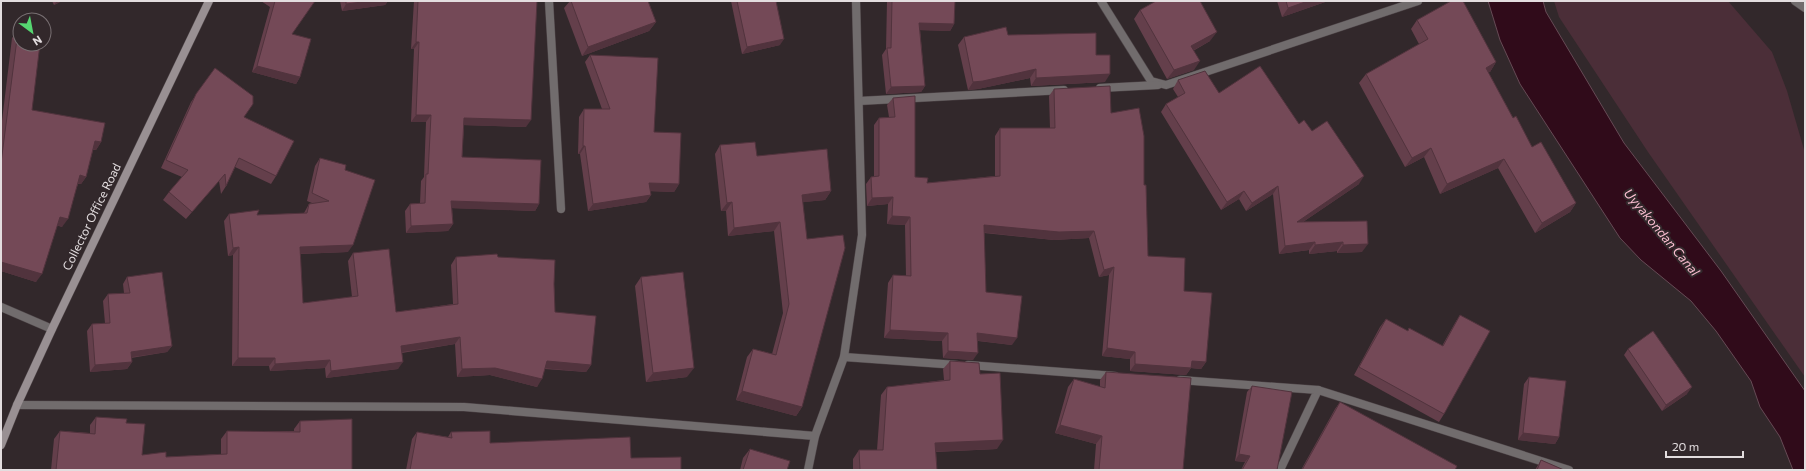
<svg xmlns="http://www.w3.org/2000/svg" width="1806" height="471" font-family="Commissioner,sans-serif">
<rect width="100%" height="100%" fill="#32282b"/>
<polygon fill="#4b2e38" points="1554,1 1728,1 1772,52 1787,91 1805,153 1805,377 1648,152 1559,17"/>
<polygon fill="#300b1a" stroke="#664a55" points="1488,1 1543,1 1546,12 1624,143 1721,271 1805,391 1805,470 1793,470 1780,437 1760,407 1751,381 1716,331 1691,301 1641,260 1620,238 1520,84 1500,40"/>
<g fill="none" stroke-linecap="round" stroke-linejoin="round">
<g stroke="#4e4548" stroke-width="9">
<g id="minor">
<polyline points="549,1 561,209"/>
<polyline points="1101,1 1151,81 1166,85 1418,1"/>
<polyline points="1100,88 1158,85"/>
<polyline points="859,101 1064,90"/>
<polyline points="1,307 52,329"/>
<polyline points="844,357 957,365"/>
<polyline points="968,365 1115,376"/>
<polyline points="1180,380 1318,390 1280,470"/>
<polyline points="1318,390 1569,470"/>
<polyline points="17,405 464,407 815,436"/>
<polyline points="808,470 815,436 844,357 862,235 856,1"/>
</g>
</g>
<g stroke="#4e4548" stroke-width="9">
<polyline id="tertiary" points="1795,1 1805,8"/>
</g>
<g stroke="#4e4548" stroke-width="9">
<polyline id="secondary" points="1,445 17,405 52,329 209,1"/>
</g>
<use href="#minor" stroke="#716c6d" stroke-width="8"/>
<use href="#tertiary" stroke="#716c6d" stroke-width="8"/>
<use href="#secondary" stroke="#999093" stroke-width="8"/>
</g>
<g fill="#643f4b">
<polygon points="52,1 62,1 54,5"/>
<polygon points="261,1 315,1 292,34 300,77 296,84 252,72 270,7"/>
<polygon points="340,1 388,1 385,5 342,11"/>
<polygon points="414,1 537,1 526,127 464,125 462,157 539,204 535,211 452,208 453,224 448,231 406,233 405,211 410,204 420,203 421,181 424,177 426,122 411,122 414,49 411,49"/>
<polygon points="570,1 648,1 656,22 649,31 582,56 564,8"/>
<polygon points="731,1 776,1 780,45 742,54"/>
<polygon points="887,1 955,1 954,24 950,31 920,30 925,86 921,92 886,94 882,55 886,49"/>
<polygon points="1277,1 1328,1 1282,17"/>
<polygon points="1140,10 1210,41 1193,51 1194,70 1167,79 1134,19"/>
<polygon points="1417,20 1496,62 1490,72 1488,72 1513,118 1532,147 1576,203 1570,212 1535,233 1498,168 1440,194 1424,157 1405,167 1359,83 1366,74 1419,44 1411,29"/>
<polygon points="18,31 32,110 101,142 96,150 93,150 86,177 81,184 78,184 62,227 57,225 36,282 1,271 1,129 12,38"/>
<polygon points="1008,35 1096,55 1105,82 1031,86 1030,78 978,89 968,90 958,45 964,37"/>
<polygon points="590,55 654,132 679,184 674,192 650,191 651,195 646,202 588,211 580,154 578,154 579,117 584,109 602,109 585,62"/>
<polygon points="215,68 244,117 276,176 271,184 235,167 226,186 221,194 219,181 186,219 163,200 169,192 182,177 161,168 191,102"/>
<polygon points="1178,80 1219,93 1299,124 1312,131 1359,184 1303,222 1362,252 1337,253 1337,251 1309,254 1309,250 1279,254 1273,194 1246,211 1239,199 1221,210 1161,112 1166,104 1178,97 1173,89"/>
<polygon points="1054,89 1111,113 1144,185 1148,256 1184,291 1206,362 1201,369 1191,368 1186,375 1130,371 1130,359 1102,356 1109,275 1099,277 1089,238 1054,240 984,233 986,292 1012,345 978,341 973,360 943,358 942,341 884,338 888,283 893,275 906,276 905,225 887,224 888,204 867,206 866,184 871,177 874,177 874,125 879,118 889,117 887,105 893,98 915,177 927,183 995,176 995,136 1000,128 1050,128 1049,96"/>
<polygon points="720,145 757,156 831,191 825,200 803,202 802,407 796,416 736,400 747,357 753,349 772,354 783,313 774,231 728,236 726,211 721,211 715,154"/>
<polygon points="320,158 345,170 348,252 300,254 303,303 352,297 348,261 353,253 396,312 453,304 451,265 456,257 498,257 554,284 555,312 591,365 586,372 545,369 537,387 490,375 457,377 455,344 402,353 398,369 326,378 325,368 270,371 269,366 232,366 233,255 228,256 224,221 229,214 257,215 304,213 309,204 312,203 307,201 315,166"/>
<polygon points="127,277 172,346 167,352 131,358 132,362 127,369 90,372 87,331 92,324 105,323 103,301 108,294 124,293 123,284"/>
<polygon points="641,277 687,377 646,382 635,286"/>
<polygon points="1460,315 1444,414 1439,422 1354,375 1380,327 1386,319 1407,331 1409,328 1442,346 1455,323"/>
<polygon points="1628,349 1687,394 1662,411 1624,355"/>
<polygon points="950,361 980,374 997,449 936,452 937,470 853,470 853,459 859,450 877,450 881,395 887,387 944,380 943,369"/>
<polygon points="1106,372 1183,470 1094,470 1096,444 1055,433 1068,387 1074,379 1100,387 1100,380"/>
<polygon points="1529,377 1559,437 1555,444 1518,440 1524,384"/>
<polygon points="1252,386 1277,470 1241,470 1245,462 1235,461 1247,392"/>
<polygon points="1340,402 1455,470 1301,470 1335,409"/>
<polygon points="96,417 126,423 142,455 166,457 221,454 221,439 227,431 294,431 294,429 300,421 352,470 51,470 54,439 60,431 90,433 90,425"/>
<polygon points="417,432 448,437 451,432 490,443 631,458 681,470 406,470 412,439"/>
<polygon points="750,449 787,470 740,470 743,458"/>
<polygon points="1541,460 1564,470 1535,470"/>
</g>
<g fill="#51333d">
<polygon points="57,1 62,1 54,5"/>
<polygon points="370,1 388,1 385,5 342,11 346,4"/>
<polygon points="1308,1 1328,1 1282,17 1288,8"/>
<polygon points="656,22 649,31 582,56 588,47"/>
<polygon points="919,23 954,24 950,31 914,30"/>
<polygon points="1217,32 1210,41 1185,55 1191,46"/>
<polygon points="784,39 780,45 742,54 747,47"/>
<polygon points="416,42 419,42 414,49 411,49"/>
<polygon points="1200,61 1194,70 1167,79 1174,70"/>
<polygon points="1496,62 1490,72 1479,78 1486,68"/>
<polygon points="257,66 300,77 296,84 252,72"/>
<polygon points="1036,69 1030,78 978,89 968,90 973,82"/>
<polygon points="1110,74 1105,82 1031,86 1036,78"/>
<polygon points="925,86 921,92 886,94 891,87"/>
<polygon points="416,115 431,115 426,122 411,122"/>
<polygon points="464,118 531,120 526,127 459,125"/>
<polygon points="95,141 101,142 96,150 90,149"/>
<polygon points="583,146 585,146 580,154 578,154"/>
<polygon points="1431,148 1424,157 1405,167 1412,158"/>
<polygon points="1504,159 1498,168 1440,194 1447,184"/>
<polygon points="80,175 86,177 81,184 75,183"/>
<polygon points="1364,176 1359,184 1291,230 1297,222"/>
<polygon points="649,183 679,184 674,192 644,191"/>
<polygon points="1278,186 1273,194 1246,211 1252,203"/>
<polygon points="831,191 825,200 796,203 802,195"/>
<polygon points="1244,191 1239,199 1221,210 1227,202"/>
<polygon points="651,195 646,202 588,211 593,204"/>
<polygon points="893,197 888,204 867,206 872,198"/>
<polygon points="451,201 539,204 535,211 446,208"/>
<polygon points="732,202 726,211 721,211 727,203"/>
<polygon points="1576,203 1570,212 1535,233 1542,223"/>
<polygon points="892,216 910,217 905,225 887,224"/>
<polygon points="60,217 68,219 62,227 55,225"/>
<polygon points="780,222 774,231 728,236 734,228"/>
<polygon points="453,224 448,231 406,233 411,226"/>
<polygon points="984,225 1094,231 1089,238 1054,240 979,232"/>
<polygon points="1315,242 1309,250 1279,254 1285,246"/>
<polygon points="1343,242 1337,251 1309,254 1315,245"/>
<polygon points="1368,244 1362,252 1337,253 1343,245"/>
<polygon points="353,245 348,252 295,254 300,247"/>
<polygon points="239,247 233,255 228,256 233,248"/>
<polygon points="1,262 42,274 36,282 1,271"/>
<polygon points="1114,267 1109,275 1099,277 1104,270"/>
<polygon points="890,330 948,333 942,341 884,338"/>
<polygon points="977,333 1017,338 1012,345 972,340"/>
<polygon points="460,337 455,344 396,353 401,346"/>
<polygon points="172,346 167,352 126,358 131,352"/>
<polygon points="1107,348 1135,352 1130,359 1102,356"/>
<polygon points="948,351 978,353 973,360 943,358"/>
<polygon points="238,358 275,358 269,366 232,366"/>
<polygon points="330,360 325,368 270,371 275,364"/>
<polygon points="547,361 591,365 586,372 542,368"/>
<polygon points="1192,361 1206,362 1201,369 1191,368 1186,375 1130,371 1135,364"/>
<polygon points="132,362 127,369 90,372 95,365"/>
<polygon points="403,362 398,369 326,378 331,371"/>
<polygon points="495,368 542,379 537,387 490,375 457,377 462,369"/>
<polygon points="694,368 687,377 646,382 653,373"/>
<polygon points="1692,387 1687,394 1662,411 1666,405"/>
<polygon points="742,391 802,407 796,416 736,400"/>
<polygon points="1060,425 1102,436 1096,444 1055,433"/>
<polygon points="1523,433 1559,437 1555,444 1518,440"/>
<polygon points="1003,440 997,449 929,452 935,443"/>
<polygon points="1239,454 1250,456 1245,462 1235,461"/>
</g>
<g fill="#744957" stroke="#51333d">
<polygon points="275,1 315,1 292,34 311,39 300,77 257,66"/>
<polygon points="346,1 370,1 346,4"/>
<polygon points="418,1 537,1 531,120 464,118 462,157 541,160 539,204 451,201 453,224 411,226 410,204 425,203 426,174 428,174 431,115 416,115 419,42 416,42"/>
<polygon points="571,1 648,1 656,22 588,47"/>
<polygon points="737,1 776,1 784,39 747,47"/>
<polygon points="892,1 955,1 954,24 919,23 925,86 891,87 887,48 891,48"/>
<polygon points="1156,1 1200,1 1217,32 1191,46 1200,61 1174,70 1140,10"/>
<polygon points="1286,1 1308,1 1288,8"/>
<polygon points="1451,1 1463,1 1496,62 1486,68 1513,118 1516,116 1532,147 1541,142 1576,203 1542,223 1504,159 1447,184 1431,148 1412,158 1366,74 1428,39 1417,20"/>
<polygon points="1006,27 1008,35 1096,33 1096,55 1110,55 1110,74 1036,78 1036,69 983,81 973,82 964,37"/>
<polygon points="18,31 20,31 20,44 40,44 32,110 105,123 101,142 95,141 86,177 80,175 68,219 60,217 42,274 1,262 1,163"/>
<polygon points="590,55 658,58 654,132 681,133 679,184 649,183 651,195 593,204 585,146 583,146 584,109 610,109"/>
<polygon points="1260,66 1299,124 1304,120 1312,131 1327,121 1364,176 1297,222 1367,221 1368,244 1343,245 1343,242 1315,245 1315,242 1285,246 1278,186 1252,203 1244,191 1227,202 1166,104 1185,93 1178,80 1205,71 1219,93"/>
<polygon points="215,68 253,96 253,104 244,117 294,141 276,176 239,158 226,186 225,174 192,212 169,192 188,170 166,160 196,94"/>
<polygon points="1110,86 1111,113 1139,108 1144,136 1144,185 1146,185 1148,256 1185,258 1184,291 1212,293 1206,362 1192,361 1191,368 1135,364 1135,352 1107,348 1114,267 1104,270 1094,231 1059,232 984,225 986,292 1022,296 1017,338 977,333 978,353 948,351 948,333 890,330 893,275 911,276 910,217 892,216 893,197 872,198 871,177 879,176 879,118 895,117 893,98 915,96 915,177 928,178 927,183 1000,176 1000,128 1055,128 1054,89"/>
<polygon points="755,142 757,156 827,149 831,191 802,195 807,239 843,235 845,248 802,407 742,391 753,349 776,355 789,304 780,222 734,228 732,202 727,203 720,145"/>
<polygon points="320,158 346,165 345,170 375,180 353,245 300,247 303,303 358,296 353,253 389,249 396,312 458,304 456,257 497,254 498,257 555,260 554,284 555,312 596,316 591,365 547,361 542,379 495,368 462,369 460,337 401,346 403,362 331,371 330,360 275,364 275,358 238,358 239,247 233,248 229,214 259,210 257,215 307,213 309,204 329,201 312,193"/>
<polygon points="162,272 172,346 131,352 132,362 95,365 92,324 110,323 108,294 130,293 127,277"/>
<polygon points="683,272 694,368 653,373 641,277"/>
<polygon points="1460,315 1490,331 1444,414 1359,367 1386,319 1408,331 1409,328 1443,346"/>
<polygon points="1653,331 1692,387 1666,405 1628,349"/>
<polygon points="950,361 979,363 980,374 1000,373 1003,440 935,443 937,470 860,470 859,450 883,450 887,387 950,380"/>
<polygon points="1106,372 1191,378 1183,470 1099,470 1102,436 1060,425 1074,379 1105,388"/>
<polygon points="1529,377 1566,381 1559,437 1523,433"/>
<polygon points="1252,386 1292,392 1277,470 1242,470 1250,456 1239,454"/>
<polygon points="1340,402 1457,466 1455,470 1302,470"/>
<polygon points="96,417 127,419 126,423 145,424 142,455 166,452 166,457 227,454 227,431 300,432 300,421 352,419 352,470 56,470 60,431 95,434"/>
<polygon points="490,431 490,443 630,437 631,458 681,457 681,470 410,470 417,432 452,438 451,432"/>
<polygon points="750,449 790,461 787,470 743,470"/>
<polygon points="1541,460 1564,470 1537,470"/>
</g>
<g text-anchor="middle" stroke-width="4" stroke-linejoin="round" paint-order="stroke">
<g font-size="12" fill="#e3dddf" stroke="#32282b">
<text transform="translate(92 217) rotate(-64)" y="4">Collector Office Road</text>
</g>
<g font-size="13" font-style="italic" fill="#fcbfd2" stroke="#32282b">
<text transform="translate(1662 232) rotate(50)" y="5">Uyyakondan Canal</text>
</g>
</g>
<rect width="1806" height="471" fill="none" stroke="#e3dddf" stroke-width="4"/>
<g transform="translate(32 32) rotate(148)"><circle r="19" fill="#32282b" stroke="#797073"/>
<path d="M0-3L7 15L0 10L-7 15Z" fill="#56d671"/>
<text y="-6" font-size="11" font-weight="bold" text-anchor="middle" fill="#e3dddf">N</text>
</g>
<path d="M1666 451v6h77v-6" fill="none" stroke="#e3dddf" stroke-width="2"/>
<text x="1672" y="451" font-size="12" fill="#e3dddf" stroke="#32282b" stroke-width="3" paint-order="stroke">20 m</text>
</svg>
